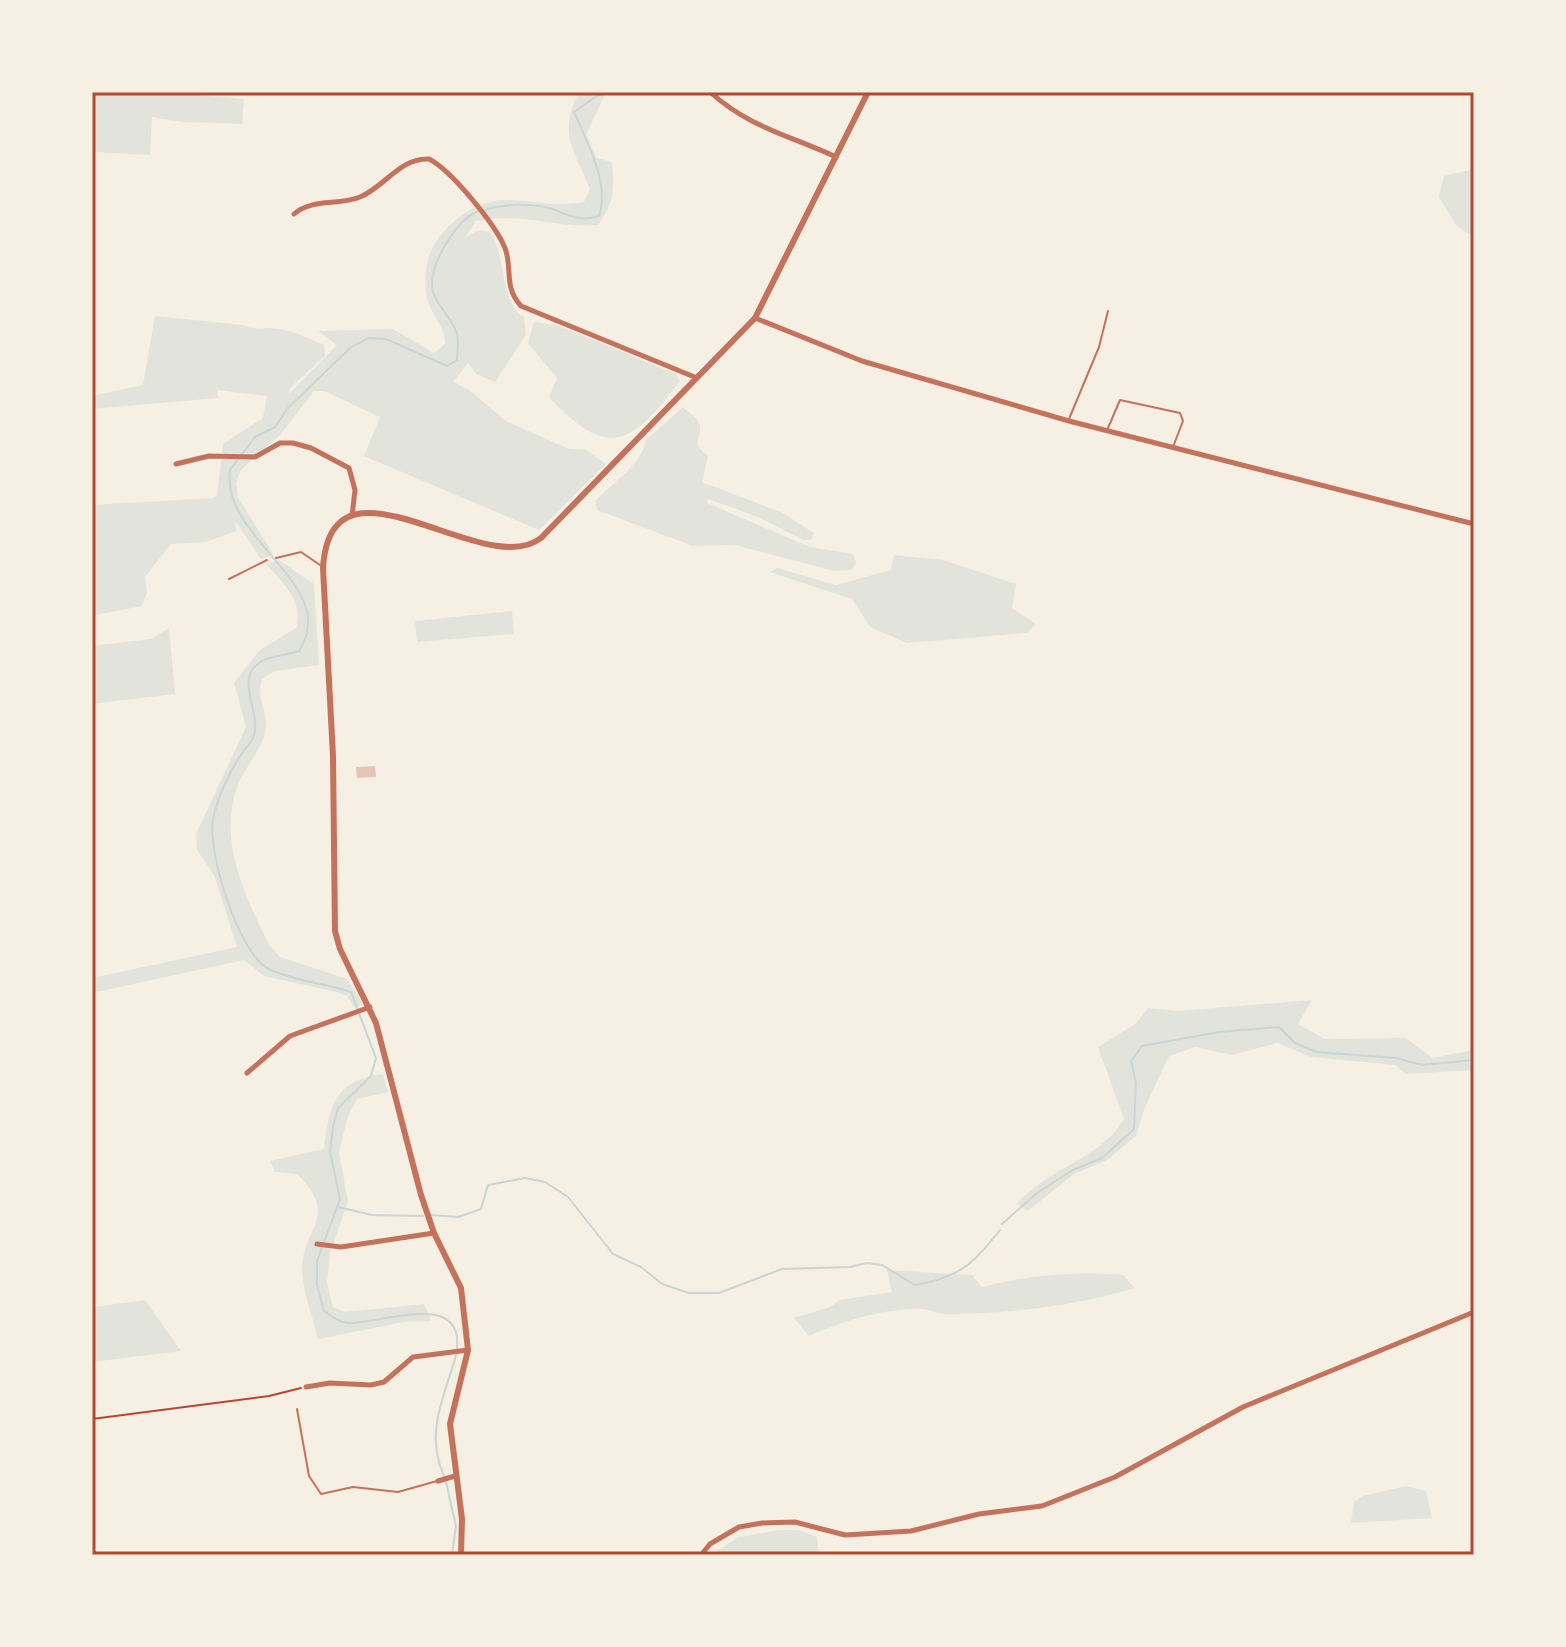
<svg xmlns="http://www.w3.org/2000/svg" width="1566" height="1647" font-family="Bitter,serif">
<rect width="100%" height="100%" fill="#f6efe4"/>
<g fill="#e2e4dc">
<polygon points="92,92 165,92 244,99 242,124 182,122 152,117 150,155 92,152"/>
<path d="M579 92H606L586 135 597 158 612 162C615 190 614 202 598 225 554 229 523 211 476 221L465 238C513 204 490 297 524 317L526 335 495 382 476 374 468 363 453 382 468 389 506 421 569 449 586 450 606 464 539 530 364 456 380 417 324 391H314L281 434 241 470 236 483 238 497 273 554 261 559 236 522V531L206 542 171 544 145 577 147 592 142 606 95 615 92 628V505L213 498 217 496 223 444 263 418 267 396 217 390 218 398 92 409V396L143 385 155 316 243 325C254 330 257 328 268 328 287 327 307 338 324 345L325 356 290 388 289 394 337 345 318 331 393 329 434 353 445 344C446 326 428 312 426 293 423 266 430 244 449 226 499 179 530 212 584 202L590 189C573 147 558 135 579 92Z"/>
<polygon points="1474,169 1474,238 1456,225 1439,197 1444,176"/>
<path d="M534 322 557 325 676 374 680 381C632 446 607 460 549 397L557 378 528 343Z"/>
<path d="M683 407C687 411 695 416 698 421 706 436 687 441 708 456L702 482 783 513 814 533 811 540H803L758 517 708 499 707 503 810 547 853 554 856 562 852 570 834 571 735 545 693 546 597 510 595 501C609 486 644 462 645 441Z"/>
<polygon points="894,555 943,560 1016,584 1012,608 1036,624 1027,633 907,643 870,627 852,599 770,572 777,568 836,585 891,570"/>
<path d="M279 560 314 584 319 665 275 671 262 679C255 698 270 715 265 733 260 753 244 768 237 787 218 844 245 894 269 945L280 957 347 979 363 1004 355 1008 347 996 337 992 264 976 244 960 92 993V978L237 947 214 875 197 850 196 834 246 727 234 683 260 650 296 628C304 601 283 583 266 564Z"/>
<polygon points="512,611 514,634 417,642 415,621"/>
<polygon points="169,628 175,694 92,704 92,646 151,639"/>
<path d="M1312 1000 1298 1024 1325 1039 1406 1038 1432 1058 1474 1050V1070L1406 1074 1395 1065 1311 1057 1278 1043 1232 1055 1195 1047 1169 1056 1145 1107 1136 1136 1107 1160 1074 1174 1028 1211 1017 1204C1046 1169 1102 1158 1124 1119L1098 1047 1135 1024 1148 1008 1178 1011Z"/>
<path d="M383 1074 388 1092 357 1099 348 1116 339 1152 348 1202 330 1252 327 1283 333 1307 345 1312 424 1304 431 1321 404 1322 318 1339C313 1317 303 1293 302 1271 301 1229 341 1217 297 1174L275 1172 270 1161 324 1149C329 1105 335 1080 383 1074Z"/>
<path d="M887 1270 972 1275 982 1287C1030 1275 1073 1271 1123 1275L1135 1288C1076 1306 1007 1314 946 1314 937 1314 930 1309 922 1309 884 1308 843 1321 809 1336L794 1318 830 1307 840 1300 892 1292Z"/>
<polygon points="145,1300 181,1351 92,1362 92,1307"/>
<polygon points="1406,1486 1426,1491 1432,1518 1351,1523 1354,1502 1363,1496"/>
<polygon points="779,1530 799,1530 817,1537 819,1555 710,1555 739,1537"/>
</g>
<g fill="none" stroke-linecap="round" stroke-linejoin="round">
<g stroke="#c9d6d2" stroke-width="2">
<path d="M485 210C503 204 530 203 549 208 568 214 579 223 599 216 610 184 587 142 574 112L603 92"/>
<polyline points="338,1207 372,1215 423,1216"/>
<path d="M431 1215 458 1217 481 1209 488 1185 525 1178 545 1182 568 1197 613 1254 641 1267 662 1284 689 1293H719L782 1269 850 1267 867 1263 882 1265 915 1285C960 1277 972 1265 1000 1230"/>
<polyline points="1002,1224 1037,1193 1073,1170 1102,1158 1134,1129 1136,1083 1131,1061 1142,1046 1219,1032 1279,1027 1295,1043 1317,1052 1396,1058 1422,1065 1474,1060"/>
<path d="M457 1348C463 1289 378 1325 347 1323 338 1322 331 1316 324 1311L317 1285V1261L340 1199 330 1152 333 1127 338 1108 371 1076 376 1058 351 992C325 983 293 981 269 969 239 955 207 851 213 820 217 797 230 772 242 753 245 748 251 744 253 738 264 714 230 677 264 660 273 656 288 655 299 651 342 585 220 540 230 470L255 437 275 427 288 408 350 348 368 338 386 339 447 366 457 360C457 352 459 342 457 334 453 317 432 304 432 284 432 260 457 220 478 211"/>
<path d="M444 1476C424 1432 445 1396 456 1355"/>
<polyline points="446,1482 456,1526 452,1555"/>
</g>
</g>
<polygon fill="#e6c5b7" points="375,766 376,777 357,778 356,767"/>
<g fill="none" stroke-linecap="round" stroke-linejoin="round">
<polyline stroke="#b5482f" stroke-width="2" points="92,1419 269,1396 301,1388"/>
<g stroke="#c5725c" stroke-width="2">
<polyline points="1069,419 1099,347 1108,311"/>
<polyline points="1108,428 1120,400 1180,413 1183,421 1173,447"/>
<polyline points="276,558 301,552 320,565"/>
<polyline points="229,579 267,560"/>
<polyline points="297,1409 309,1476 321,1494 353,1487 398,1492 437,1481"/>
</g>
<g stroke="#c5725c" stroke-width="5">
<path d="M710 92C750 128 789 135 836 157"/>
<path d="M294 214C312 198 338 206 360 197 386 186 399 158 429 159 451 170 495 224 505 248 513 269 503 286 521 306L697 378"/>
<polyline points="755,318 862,361 1069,421 1474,524"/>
<polyline points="176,464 209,456 255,457 280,443 293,443 311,448 349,468 355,490 352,516"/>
<polyline points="247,1073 290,1036 370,1007"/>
<polyline points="317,1244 341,1247 434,1233"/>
<polyline points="306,1387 330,1383 371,1385 384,1382 413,1357 468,1350"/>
<polyline points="438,1481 455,1476"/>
<polyline points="701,1555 710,1544 739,1527 762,1523 795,1522 845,1535 911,1531 979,1514 1042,1506 1115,1477 1243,1407 1474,1312"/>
</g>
<path stroke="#c5725c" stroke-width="6" d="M461 1555 462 1519 450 1424 468 1350 461 1288 434 1233 421 1195 376 1023 340 949 335 931 333 756 323 568C331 439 484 583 541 538L755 318 868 92"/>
</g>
<rect width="1566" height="1647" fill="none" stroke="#f6efe4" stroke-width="188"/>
<rect x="94" y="94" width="1378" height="1459" fill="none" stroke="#b5482f" stroke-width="3"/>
</svg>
